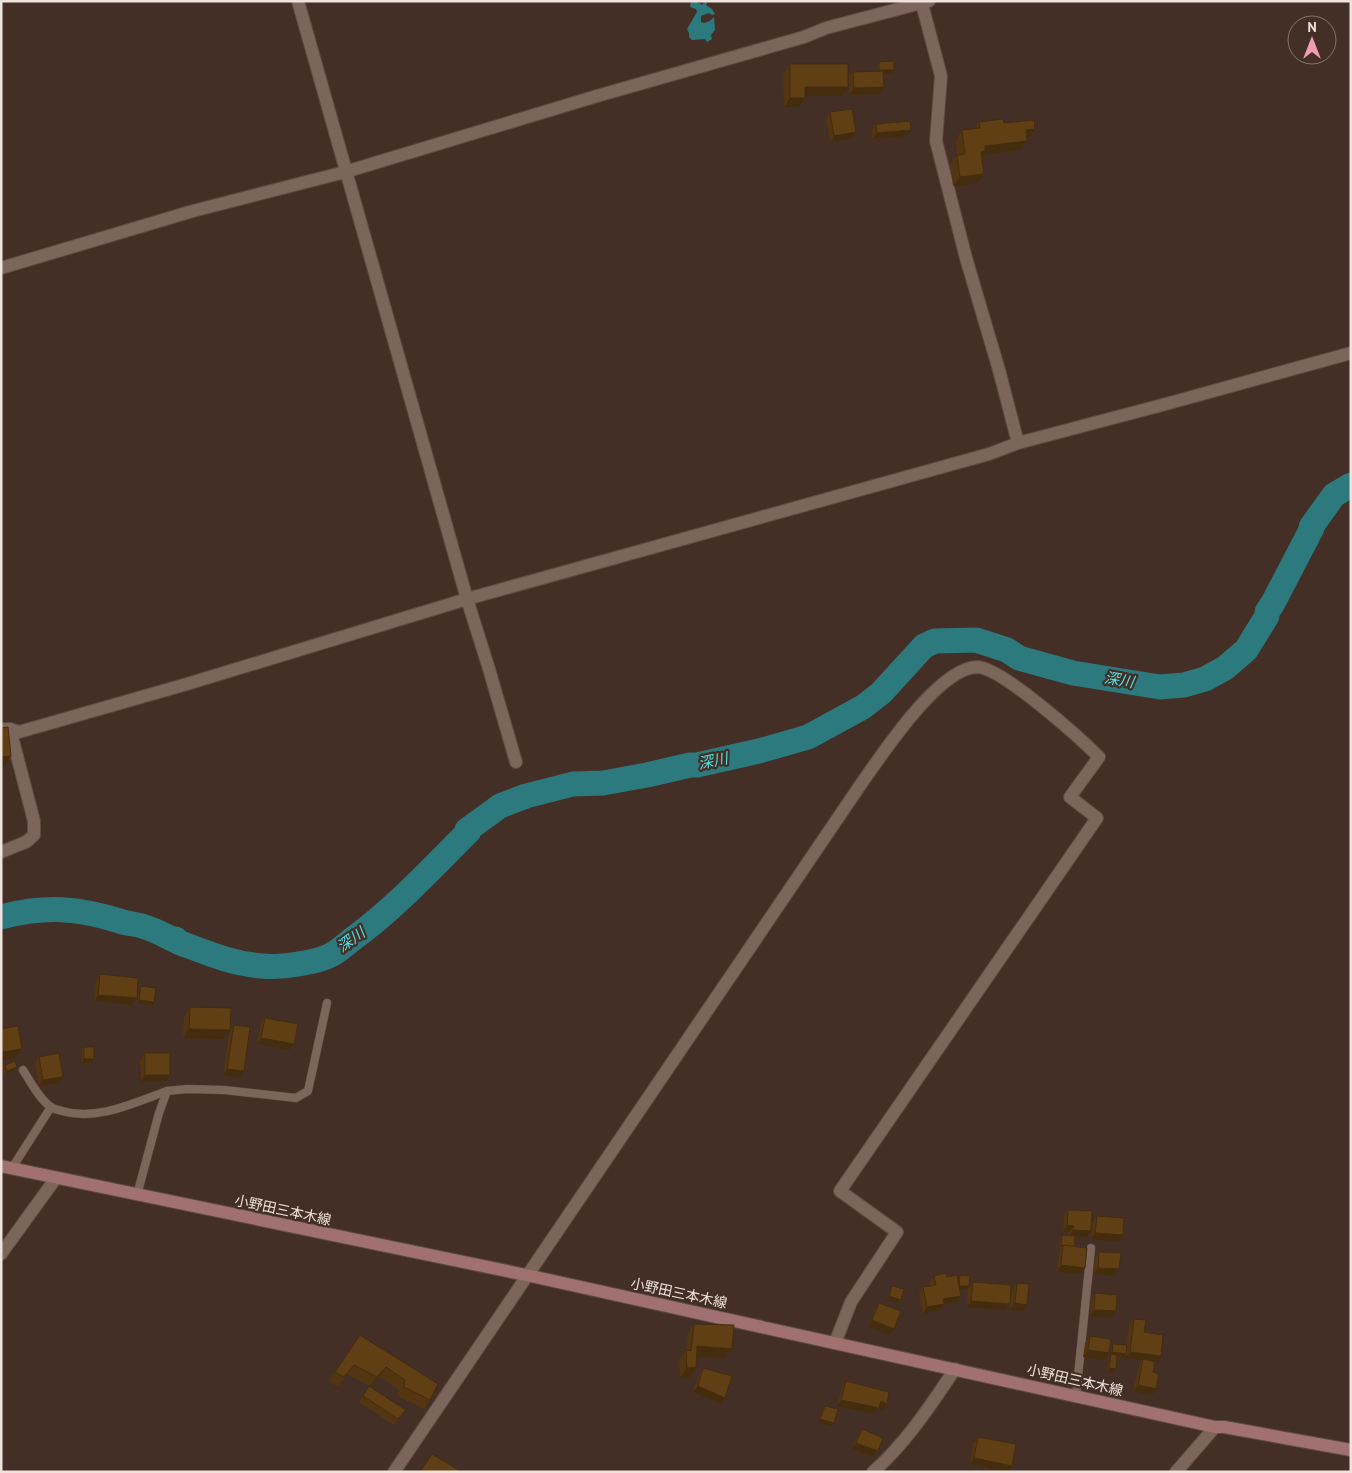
<svg xmlns="http://www.w3.org/2000/svg" width="1352" height="1473" font-family="'PT Sans','Noto Sans JP',sans-serif">
<rect width="100%" height="100%" fill="#432f25"/>
<polygon fill="#2c797e" points="691,1 696,1 702,5 705,1 707,3 706,5 712,9 715,14 712,15 709,13 701,16 701,22 704,23 710,21 714,17 715,30 711,35 712,39 707,42 705,39 692,40 689,37 689,33 687,29 697,12 696,9 690,7"/>
<g fill="none" stroke-linecap="round" stroke-linejoin="round">
<path stroke="#2c797e" stroke-width="25" d="M1 917C46 905 79 908 123 922 129 924 136 924 142 926 153 929 164 935 174 940L176 939 178 942C205 952 232 964 262 966 278 968 314 963 329 956 338 952 346 944 354 938 396 907 432 868 469 831L467 830 500 806 526 796 573 784 603 783 647 775 690 765H697L759 751 808 737 863 707 881 693 924 646 935 641 976 640 1007 650 1019 658 1073 673 1160 687 1184 685 1205 679 1225 668 1246 650 1267 616V612L1273 603 1312 528 1311 527 1334 495 1351 485"/>
<g stroke="#5d4b43" stroke-width="9">
<g id="service">
<path d="M23 1070C30 1081 40 1100 51 1107 53 1109 59 1110 62 1111 97 1121 134 1103 167 1091"/>
<polyline points="12,1168 51,1107"/>
<polyline points="137,1195 159,1113 167,1091 187,1089 224,1090 296,1098 308,1091 327,1003"/>
<polyline points="1076,1396 1091,1248"/>
</g>
</g>
<g stroke="#5d4b43" stroke-width="14">
<g id="minor">
<polyline points="298,1 467,599 489,669 516,762"/>
<polyline points="922,4 941,76 936,141 966,258 999,370 1018,443"/>
<polyline points="1,268 193,211 345,172 597,96 804,37 826,28 929,1"/>
<polyline points="1,729 10,729 19,732 187,684 467,599 989,454 1018,443 1166,404 1351,353"/>
<polyline points="1,852 26,842 34,835 34,821 10,729"/>
<polyline points="1,1254 56,1178"/>
<path d="M394 1472 859 787C881 756 938 668 977 667 1001 667 1080 738 1099 757L1070 797 1097 818 840 1191 897 1232 851 1302 835 1343"/>
<path d="M873 1472C907 1442 930 1406 955 1369"/>
<polyline points="1176,1472 1215,1427"/>
</g>
</g>
<g stroke="#5d4b43" stroke-width="14">
<polyline id="secondary" points="1,1166 526,1275 1215,1427 1224,1427 1351,1450"/>
</g>
<use href="#service" stroke="#7c655a" stroke-width="8"/>
<use href="#minor" stroke="#7c655a" stroke-width="12"/>
<use href="#secondary" stroke="#a07170" stroke-width="12"/>
</g>
<g fill="#533611">
<polygon points="879,62 894,70 892,73 884,73 884,87 879,94 849,95 849,78 853,72 877,71 877,65"/>
<polygon points="790,64 842,96 805,96 805,98 799,107 784,107 783,74"/>
<polygon points="830,112 856,132 851,139 830,142 826,119"/>
<polygon points="979,122 1004,123 1035,129 1028,138 1027,138 1027,141 1020,150 983,155 978,183 953,186 950,164 957,155 956,140 962,130 975,129"/>
<polygon points="876,124 907,136 872,139 872,130"/>
<polygon points="100,974 132,1005 94,1001 96,981"/>
<polygon points="141,986 152,1006 137,1003 139,989"/>
<polygon points="190,1007 223,1039 183,1038 184,1017"/>
<polygon points="265,1018 294,1044 289,1050 257,1044 261,1024"/>
<polygon points="234,1025 244,1071 240,1078 223,1075 230,1031"/>
<polygon points="84,1047 94,1059 92,1062 82,1063 82,1050"/>
<polygon points="145,1053 166,1081 141,1082 140,1060"/>
<polygon points="39,1057 59,1083 39,1086 35,1063"/>
<polygon points="5,1065 17,1067 14,1070 5,1074 2,1068"/>
<polygon points="1068,1210 1086,1237 1075,1237 1074,1247 1085,1268 1081,1274 1057,1272 1059,1252 1060,1249 1059,1249 1060,1238 1062,1235 1069,1236 1069,1232 1063,1231 1064,1216"/>
<polygon points="1097,1216 1118,1242 1091,1239 1093,1222"/>
<polygon points="1099,1252 1115,1276 1093,1274 1095,1258"/>
<polygon points="960,1275 967,1290 960,1289 961,1296 957,1302 944,1305 940,1310 923,1314 919,1294 923,1287 930,1286 930,1282 934,1276 958,1279"/>
<polygon points="973,1282 1010,1304 1005,1310 967,1307 968,1288"/>
<polygon points="1017,1283 1027,1305 1023,1311 1010,1310 1012,1290"/>
<polygon points="892,1286 901,1300 898,1303 887,1300 890,1289"/>
<polygon points="1095,1293 1116,1311 1111,1318 1090,1316 1091,1299"/>
<polygon points="879,1303 889,1335 868,1327 875,1309"/>
<polygon points="1134,1319 1144,1332 1157,1362 1154,1362 1153,1372 1156,1389 1152,1395 1133,1391 1139,1366 1142,1360 1125,1358 1126,1354 1124,1357 1117,1356 1113,1373 1107,1372 1109,1357 1110,1355 1111,1347 1113,1344 1127,1345 1129,1325"/>
<polygon points="694,1324 732,1349 725,1358 697,1356 696,1367 690,1377 680,1378 679,1360 686,1350 688,1333"/>
<polygon points="360,1335 430,1400 424,1409 397,1396 399,1390 379,1376 370,1386 347,1374 338,1387 328,1381"/>
<polygon points="1090,1336 1104,1360 1083,1357 1085,1343"/>
<polygon points="703,1368 721,1404 693,1392 699,1374"/>
<polygon points="846,1381 887,1404 883,1410 878,1408 874,1414 837,1406 842,1388"/>
<polygon points="369,1386 406,1410 394,1425 359,1402"/>
<polygon points="825,1406 831,1426 818,1422 823,1409"/>
<polygon points="862,1429 873,1457 852,1449 858,1435"/>
<polygon points="978,1437 1008,1472 1003,1472 970,1464 973,1444"/>
</g>
<g fill="#442c0e">
<polygon points="879,70 894,70 892,73 877,74"/>
<polygon points="805,87 848,87 842,96 799,96"/>
<polygon points="884,87 879,94 849,95 854,88"/>
<polygon points="790,98 805,98 799,107 784,107"/>
<polygon points="1035,129 1028,138 1019,139 1026,130"/>
<polygon points="911,130 907,136 872,139 877,133"/>
<polygon points="856,132 851,139 830,142 834,136"/>
<polygon points="1027,141 1020,150 983,155 979,160 975,161 985,146"/>
<polygon points="984,174 978,183 953,186 960,177"/>
<polygon points="11,756 4,766 1,766 1,757"/>
<polygon points="98,995 137,998 132,1005 94,1001"/>
<polygon points="139,1000 154,1002 152,1006 137,1003"/>
<polygon points="189,1029 230,1030 223,1039 183,1038"/>
<polygon points="261,1038 294,1044 289,1050 257,1044"/>
<polygon points="22,1049 15,1058 1,1061 1,1052"/>
<polygon points="84,1059 94,1059 92,1062 82,1063"/>
<polygon points="17,1067 14,1070 5,1074 7,1071"/>
<polygon points="227,1069 244,1071 240,1078 223,1075"/>
<polygon points="145,1075 170,1075 166,1081 141,1082"/>
<polygon points="63,1077 59,1083 39,1086 43,1080"/>
<polygon points="1067,1225 1074,1226 1069,1232 1063,1231"/>
<polygon points="1073,1230 1091,1231 1086,1237 1069,1236"/>
<polygon points="1095,1233 1123,1235 1118,1242 1091,1239"/>
<polygon points="1061,1265 1085,1268 1081,1274 1057,1272"/>
<polygon points="1098,1268 1119,1269 1115,1276 1093,1274"/>
<polygon points="959,1286 969,1286 967,1290 957,1289"/>
<polygon points="889,1296 901,1300 898,1303 887,1300"/>
<polygon points="961,1296 957,1302 944,1305 940,1310 923,1314 927,1307 943,1299"/>
<polygon points="971,1301 1010,1304 1005,1310 967,1307"/>
<polygon points="1015,1303 1027,1305 1023,1311 1010,1310"/>
<polygon points="1094,1310 1116,1311 1111,1318 1090,1316"/>
<polygon points="872,1320 894,1329 889,1335 868,1327"/>
<polygon points="697,1346 732,1349 725,1358 691,1356"/>
<polygon points="1088,1350 1109,1353 1104,1360 1083,1357"/>
<polygon points="1112,1352 1126,1354 1124,1357 1110,1355"/>
<polygon points="1130,1352 1161,1356 1157,1362 1125,1358"/>
<polygon points="386,1367 379,1376 370,1386 377,1377"/>
<polygon points="696,1367 690,1377 680,1378 687,1368"/>
<polygon points="1109,1368 1116,1369 1113,1373 1107,1372"/>
<polygon points="1138,1385 1156,1389 1152,1395 1133,1391"/>
<polygon points="698,1386 725,1398 721,1404 693,1392"/>
<polygon points="841,1400 881,1401 887,1404 883,1410 878,1408 874,1414 837,1406"/>
<polygon points="820,1419 834,1423 831,1426 818,1422"/>
<polygon points="856,1443 878,1451 873,1457 852,1449"/>
<polygon points="974,1458 1012,1466 1008,1472 1003,1472 970,1464"/>
</g>
<g fill="#613f14" stroke="#442c0e">
<polygon points="894,61 894,70 879,70 879,62"/>
<polygon points="790,64 848,64 848,87 805,87 805,98 790,98"/>
<polygon points="883,71 884,87 854,88 853,72"/>
<polygon points="852,109 856,132 834,136 830,112"/>
<polygon points="1003,119 1004,123 1034,120 1035,129 1026,130 1027,141 985,146 985,151 981,152 984,174 960,177 957,155 965,154 962,130 980,128 979,122"/>
<polygon points="910,121 911,130 877,133 876,124"/>
<polygon points="8,727 11,756 1,757 1,728"/>
<polygon points="100,974 138,978 137,998 98,995"/>
<polygon points="141,986 156,988 154,1002 139,1000"/>
<polygon points="190,1007 231,1008 230,1030 189,1029"/>
<polygon points="265,1018 298,1024 294,1044 261,1038"/>
<polygon points="234,1025 250,1027 244,1071 227,1069"/>
<polygon points="18,1026 22,1049 1,1052 1,1029"/>
<rect x="84" y="1047" width="10" height="12"/>
<polygon points="59,1053 63,1077 43,1080 39,1057"/>
<rect x="145" y="1053" width="25" height="22"/>
<polygon points="15,1061 17,1067 7,1071 5,1065"/>
<polygon points="1068,1210 1092,1211 1091,1231 1073,1230 1074,1226 1067,1225"/>
<polygon points="1097,1216 1124,1218 1123,1235 1095,1233"/>
<polygon points="1062,1235 1075,1236 1074,1247 1061,1246"/>
<polygon points="1063,1245 1087,1248 1085,1268 1061,1265"/>
<polygon points="1099,1252 1121,1253 1119,1269 1098,1268"/>
<polygon points="946,1273 947,1277 957,1275 961,1296 943,1299 944,1304 927,1307 923,1287 936,1285 934,1276"/>
<polygon points="960,1275 970,1276 969,1286 959,1286"/>
<polygon points="973,1282 1011,1285 1010,1304 971,1301"/>
<polygon points="1017,1283 1029,1284 1027,1305 1015,1303"/>
<polygon points="892,1286 904,1289 901,1300 889,1296"/>
<polygon points="1095,1293 1117,1295 1116,1311 1094,1310"/>
<polygon points="879,1303 901,1311 894,1329 872,1320"/>
<polygon points="1134,1319 1146,1320 1144,1332 1163,1335 1161,1356 1130,1352"/>
<polygon points="694,1324 734,1325 732,1349 697,1346 696,1367 687,1368 686,1350 691,1351"/>
<polygon points="360,1335 438,1384 430,1400 404,1387 405,1380 386,1367 377,1377 354,1365 344,1377 335,1372"/>
<polygon points="1090,1336 1111,1339 1109,1353 1088,1350"/>
<polygon points="1113,1344 1127,1345 1126,1354 1112,1352"/>
<polygon points="1111,1354 1117,1355 1116,1369 1109,1368"/>
<polygon points="1143,1359 1155,1362 1153,1372 1159,1374 1156,1389 1138,1385"/>
<polygon points="703,1368 732,1376 725,1398 698,1386"/>
<polygon points="846,1381 889,1392 887,1404 881,1401 879,1408 841,1400"/>
<polygon points="369,1386 406,1410 398,1419 363,1396"/>
<polygon points="825,1406 838,1409 834,1423 820,1419"/>
<polygon points="862,1429 883,1438 878,1451 856,1443"/>
<polygon points="978,1437 1016,1444 1012,1466 974,1458"/>
<polygon points="432,1454 462,1472 420,1472"/>
</g>
<g text-anchor="middle" stroke-width="4.5" stroke-linejoin="round" paint-order="stroke">
<g font-size="14" fill="#f0e2dc" stroke="#432f25">
<text transform="translate(283 1210) rotate(12)" y="5">小野田三本木線</text>
<text transform="translate(679 1293) rotate(12)" y="5">小野田三本木線</text>
<text transform="translate(1075 1380) rotate(13)" y="5">小野田三本木線</text>
</g>
<g font-size="15" font-style="italic" fill="#4fe2eb" stroke="#432f25">
<text transform="translate(1119 680) rotate(9)" y="5">深川</text>
<text transform="translate(713 761) rotate(-12)" y="5">深川</text>
<text transform="translate(351 940) rotate(-36)" y="5">深川</text>
</g>
</g>
<rect width="1352" height="1473" fill="none" stroke="#f0e2dc" stroke-width="5"/>
<g transform="translate(1312 40)"><circle r="24" fill="#432f25" stroke="#88776e"/>
<path d="M0-4L9 19L0 12L-9 19Z" fill="#f09ab5"/>
<text y="-8" font-size="14" font-weight="bold" text-anchor="middle" fill="#f0e2dc">N</text>
</g>
</svg>
